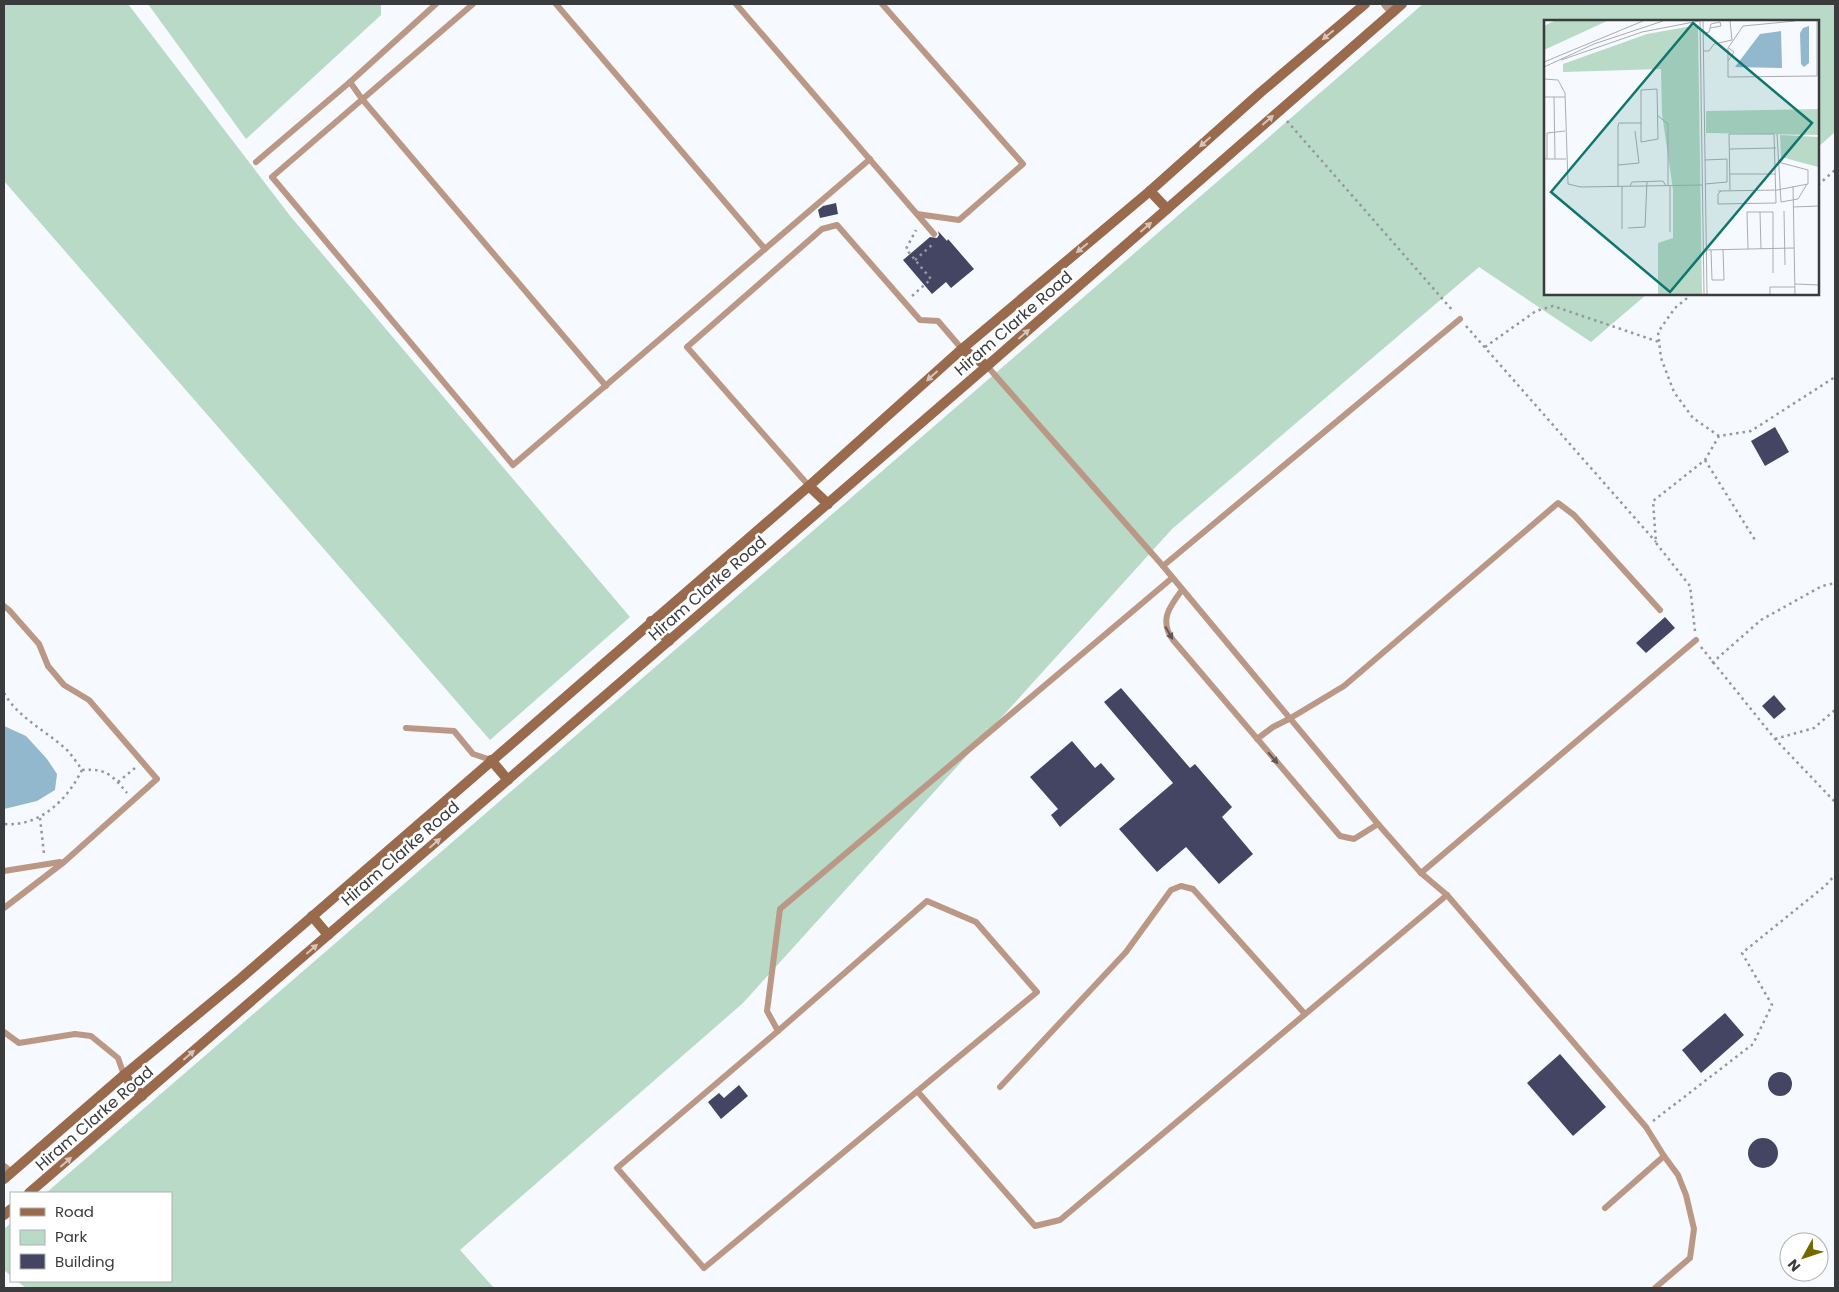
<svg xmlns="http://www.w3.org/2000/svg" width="1839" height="1292" font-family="Poppins,sans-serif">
<rect width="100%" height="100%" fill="#f6f9fd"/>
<g fill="#b8dac7">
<polygon points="4,4 128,4 291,217 630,617 490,740 4,181"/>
<polygon points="148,4 381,4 381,15 246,139"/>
<polygon points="1423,4 1835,4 1835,132 1818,147 1818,21 1545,21 1545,294 1647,294 1591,342 1479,267 1172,529 743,1003 460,1250 494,1288 26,1288 17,1281 171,1281 171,1193 46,1193"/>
<polygon points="11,1223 11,1276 4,1270 4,1229"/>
</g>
<polygon fill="#91b8cc" points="4,726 26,736 47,759 57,774 55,790 37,801 4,809"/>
<g fill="#434563">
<polygon points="836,203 838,214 820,218 818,210 823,206"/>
<polygon points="938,231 947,241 948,239 974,269 951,288 946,282 932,294 903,260 930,237 937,238 939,235"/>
<polygon points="1775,427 1789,452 1765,466 1751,441"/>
<polygon points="1665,617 1675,628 1646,653 1636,643"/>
<polygon points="1121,688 1190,768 1195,764 1232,807 1222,817 1253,854 1219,884 1186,847 1157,872 1119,829 1173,783 1104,702"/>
<polygon points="1774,695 1786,709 1774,719 1762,706"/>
<polygon points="1072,741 1095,768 1101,763 1115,779 1060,827 1051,815 1058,809 1030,777"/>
<polygon points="1725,1013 1744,1035 1701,1073 1682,1050"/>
<polygon points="1560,1054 1606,1107 1573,1136 1527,1083"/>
<circle cx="1780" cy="1084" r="12"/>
<polygon points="739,1085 748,1096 721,1119 708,1102 719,1093 724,1098"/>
<circle cx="1763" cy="1153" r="15"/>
</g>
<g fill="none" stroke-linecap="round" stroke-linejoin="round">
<g stroke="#95979a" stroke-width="2.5" stroke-dasharray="2.5 4" stroke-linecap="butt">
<polyline points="1287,121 1453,311"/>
<polyline points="1818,185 1835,170"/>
<polyline points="915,260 933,244"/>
<polyline points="1692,294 1675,308 1658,332 1661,358 1674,392 1693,418 1719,436"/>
<polyline points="912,296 931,279 906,249 916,230"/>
<polyline points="1466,326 1656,542"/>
<polyline points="1485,347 1536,311 1553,306 1659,342"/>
<polyline points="1705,460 1755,540"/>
<polyline points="1695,631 1690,586 1656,543 1653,501 1705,460 1719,436 1751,431 1835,377"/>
<polyline points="1701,647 1775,739 1835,802"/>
<polyline points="1712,663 1761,620 1822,586 1835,583"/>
<path d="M4 693C19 719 47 731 68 751 73 757 78 764 82 770 67 800 40 827 4 824"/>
<polyline points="1775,739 1814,728 1835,710"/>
<path d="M82 770C106 768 112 775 127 793"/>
<polyline points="118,782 135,768"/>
<polyline points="40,818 44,854"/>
<polyline points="1653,1121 1753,1044 1772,1005 1742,953 1825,886 1835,875"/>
</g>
<g stroke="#bb9885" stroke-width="6">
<polyline points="473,4 272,177 513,465 870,159"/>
<polyline points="556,4 765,249"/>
<polyline points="736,4 934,234"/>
<polyline points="882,4 1023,164 959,220 917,214"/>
<polyline points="350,82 362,99 606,386"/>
<polyline points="256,162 350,82 436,4"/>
<polyline points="987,366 1163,566 1378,824 1421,873 1447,895 1646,1127 1664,1156 1678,1175 1686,1195 1694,1229 1690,1258 1655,1288"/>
<polyline points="809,486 687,347 822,229 837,225 920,320 938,321 962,349"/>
<polyline points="1163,566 1460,319"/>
<path d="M1182 590C1169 607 1159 621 1173 640L1340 836 1354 839 1378 824"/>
<polyline points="4,606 9,610 39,644 48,666 64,685 89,700 157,779 64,862 4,908"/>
<polyline points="406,728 454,731 473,754 491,760"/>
<polyline points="1257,739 1273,727 1289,719 1344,686 1558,503 1574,515 1660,610"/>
<polyline points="4,871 60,862"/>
<polyline points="1421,873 1696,640"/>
<polygon points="927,901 976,922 1037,992 704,1268 617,1168 778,1031"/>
<polyline points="778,1031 767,1011 780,909 1172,578"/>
<polyline points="4,1032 19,1043 75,1034 91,1036 118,1058 124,1075"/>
<polyline points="1000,1087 1126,952 1171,890 1181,886 1193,889 1305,1014"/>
<polyline points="918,1092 1035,1226 1060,1220 1447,895"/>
<polyline points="4,1166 12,1172"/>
<polyline points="1605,1208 1664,1156"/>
</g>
<polyline stroke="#bb9885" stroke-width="10" points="1386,4 1393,12"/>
<g stroke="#9a6a4d" stroke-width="10">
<polyline points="1150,191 1167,209"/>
<polyline points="962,349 987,366"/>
<polyline points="809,486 828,504"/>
<polyline points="651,621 669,641"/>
<polyline points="491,760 508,780"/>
<polyline points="312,916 328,935"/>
<polyline points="124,1075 142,1096"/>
<polyline points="4,1179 124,1075 240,979 809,486 962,349 1150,191 1261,92 1365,4"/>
<polyline points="29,1193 987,366 1402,4"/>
<polyline points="4,1215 11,1209"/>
</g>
</g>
<defs><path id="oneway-solid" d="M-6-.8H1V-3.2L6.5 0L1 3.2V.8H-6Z" transform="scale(1.25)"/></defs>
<g fill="#d7c3b8">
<use href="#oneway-solid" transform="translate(1328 35) rotate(140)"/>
<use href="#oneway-solid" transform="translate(1268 120) rotate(-41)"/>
<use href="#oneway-solid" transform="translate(1205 142) rotate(138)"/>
<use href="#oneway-solid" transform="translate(1146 227) rotate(-41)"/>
<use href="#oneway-solid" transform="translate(1082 248) rotate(140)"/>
<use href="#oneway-solid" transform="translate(1024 334) rotate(-41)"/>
<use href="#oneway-solid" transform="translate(932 376) rotate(138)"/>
<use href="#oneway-solid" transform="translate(435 843) rotate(-41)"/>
<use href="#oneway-solid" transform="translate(312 949) rotate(-41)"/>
<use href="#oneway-solid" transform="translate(189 1055) rotate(-41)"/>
<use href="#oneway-solid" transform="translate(66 1162) rotate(-41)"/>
</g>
<g fill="#615753">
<use href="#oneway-solid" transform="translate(1169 633) rotate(60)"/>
<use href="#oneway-solid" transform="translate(1273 758) rotate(49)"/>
</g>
<g text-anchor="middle" stroke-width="5" stroke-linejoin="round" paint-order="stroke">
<g font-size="16" fill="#3a3b3d" stroke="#fff">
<text transform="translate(1013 323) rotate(-41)" y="6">Hiram Clarke Road</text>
<text transform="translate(707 588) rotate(-41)" y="6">Hiram Clarke Road</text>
<text transform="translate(400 853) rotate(-41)" y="6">Hiram Clarke Road</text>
<text transform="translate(94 1118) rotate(-41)" y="6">Hiram Clarke Road</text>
</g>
</g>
<g transform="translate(1544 20)">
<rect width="275" height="275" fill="#f6f9fd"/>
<path d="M10 1H63L0 30V6ZM154 5 158 274H114V223L129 218V170L118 94 117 49 19 52V44L103 14ZM275 89V115L162 113V91ZM236 115 274 117V147L237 137Z" fill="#b8dac7"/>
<path d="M265 6V43L260 47 257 44 256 13 259 8ZM237 11 238 48 191 47 216 14Z" fill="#91b8cc"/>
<path fill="none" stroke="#abadb0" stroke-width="1" d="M156 1 160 274M159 1 163 274M251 1 199 6 184 28V57L273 56V1M166 8 177 6 176 2M159 14 165 12 167 4 176 2M159 31H165L170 24 188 20 186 1M17 40 98 12 155 1M184 41 190 32 185 28M0 42 99 1M0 47 50 24 119 1M0 59 14 60 21 73 24 164 37 167 158 165M113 69 114 119 97 122V70ZM0 77H21M10 77 11 139M113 95 124 104V165M233 114 237 182 254 179 263 164M186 129 232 128M0 139H22M3 139V113L21 111M161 140 183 139V162L161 164M74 145 95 143 91 111M186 154H232M78 166V209M86 166 88 162 119 161 122 166M249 166 251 274M74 167V106L75 103H97M174 171 233 170 264 164V150L234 142M177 171 174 174V184L232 183 230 114H185L186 170M249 187 275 186M240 191 241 245M216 192 217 229M84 208 101 207 103 161M126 212V166M275 228V258M204 229 203 192H229V253M161 230 250 228M167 230 168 260H180L179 230M251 264 275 265M226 274V267H251"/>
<path fill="#0f766e" fill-opacity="0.15" stroke="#0f766e" stroke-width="2.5" d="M149 3 268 103 126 272 7 172Z"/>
<rect width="275" height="275" fill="none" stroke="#3a3b3d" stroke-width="2.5"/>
</g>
<rect width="1839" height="1292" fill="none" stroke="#3a3b3d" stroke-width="10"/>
<rect x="10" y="1192" width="162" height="90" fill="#ffffff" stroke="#b0b1b1"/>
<rect x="20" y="1208" width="25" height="8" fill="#9a6a4d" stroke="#b0b1b1"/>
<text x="55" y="1217" font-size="15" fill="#3a3b3d">Road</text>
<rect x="20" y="1230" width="25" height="15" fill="#b8dac7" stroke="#b0b1b1"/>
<text x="55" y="1242" font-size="15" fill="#3a3b3d">Park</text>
<rect x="20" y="1254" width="25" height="15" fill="#434563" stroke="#b0b1b1"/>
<text x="55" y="1267" font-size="15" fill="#3a3b3d">Building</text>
<g transform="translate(1804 1257) rotate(230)"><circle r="24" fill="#ffffff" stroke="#b0b1b1"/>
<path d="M0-4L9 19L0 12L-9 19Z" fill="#736900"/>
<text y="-8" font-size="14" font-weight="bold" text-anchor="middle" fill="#3a3b3d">N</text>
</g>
</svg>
